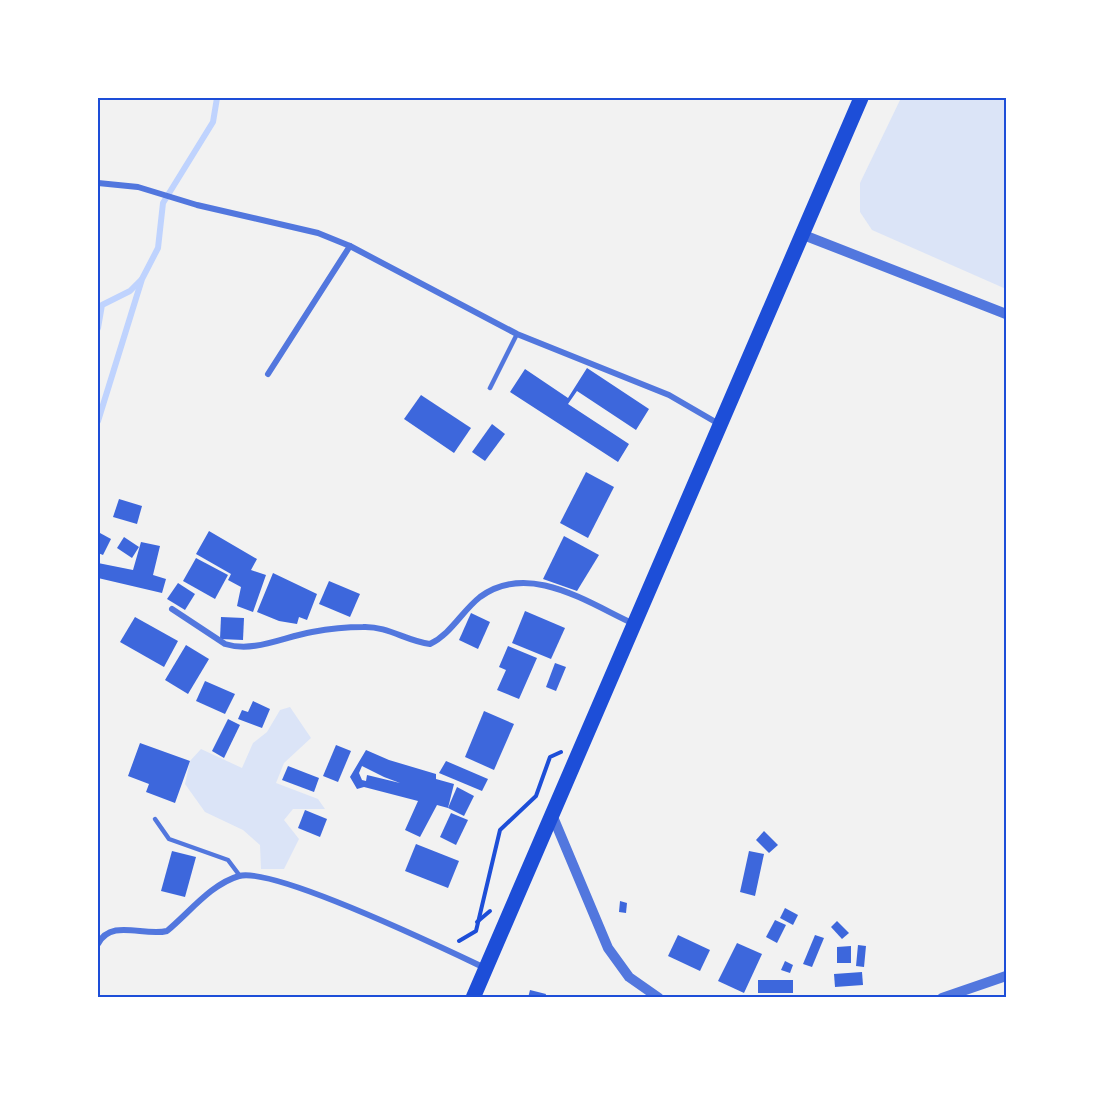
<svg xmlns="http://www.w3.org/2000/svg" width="1104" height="1095" font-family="Quicksand,sans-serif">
<rect width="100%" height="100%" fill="#f2f2f2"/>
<g fill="#dbe4f7">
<polygon points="901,98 1006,98 1006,289 872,230 860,212 860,183"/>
<polygon points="290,707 311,738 284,763 276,783 318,799 325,809 293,809 284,820 299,839 284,869 261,869 260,845 243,830 205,812 185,784 190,761 201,749 242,768 253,743 267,732 280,710"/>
</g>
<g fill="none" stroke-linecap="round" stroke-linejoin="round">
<g stroke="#bfd3fe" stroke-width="6">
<polyline points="98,328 102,305 130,291 141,280"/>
<polyline points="98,421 142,279 158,248 163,203 213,122 217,98"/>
</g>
</g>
<g fill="#3d67dc" fill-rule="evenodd">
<polygon points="587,368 649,409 636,430 577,391 568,404 629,444 618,462 510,392 525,369 568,398"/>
<polygon points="421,395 471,428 454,453 404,419"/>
<polygon points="492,424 505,434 485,461 472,452"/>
<polygon points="586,472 614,487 588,538 560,523"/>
<polygon points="119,499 142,506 137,524 113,517"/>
<polygon points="209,531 257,559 251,570 266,575 253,612 237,606 241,587 228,580 231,574 196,554"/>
<polygon points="100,533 111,539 103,555 98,553"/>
<polygon points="564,536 599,555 577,591 543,579"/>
<polygon points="124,537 139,547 132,558 117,548"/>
<polygon points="141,542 160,546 153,575 166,579 162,593 98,578 98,563 133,570"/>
<polygon points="196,558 228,575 215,599 183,581"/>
<polygon points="273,573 317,594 307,620 299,617 297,624 279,621 257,612"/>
<polygon points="329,581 360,594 350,617 319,604"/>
<polygon points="178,583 195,594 185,610 167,599"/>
<polygon points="525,611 565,628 551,659 512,643"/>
<polygon points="471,613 490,622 478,649 459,640"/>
<polygon points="135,617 178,641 164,667 120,642"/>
<polygon points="221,617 244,618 243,640 220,639"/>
<polygon points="186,645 209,659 188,694 165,680"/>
<polygon points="508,646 537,658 519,699 497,690 506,670 499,667"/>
<polygon points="555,663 566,667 556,691 546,687"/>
<polygon points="205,681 235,694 225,714 196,701"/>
<polygon points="253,701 270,709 262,728 238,719 242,710 248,712"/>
<polygon points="484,711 514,724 494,770 465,757"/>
<polygon points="228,719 240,725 224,758 212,751"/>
<polygon points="140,743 190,761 175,803 146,792 149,784 128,776"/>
<polygon points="336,745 351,751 338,782 323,776"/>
<path d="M366 750 389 760 436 774V779L454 784 448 808 437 805 420 837 405 830 418 801 364 787 357 789 350 777ZM362 766 384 777 400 783 367 775 366 781 362 780 359 773Z"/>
<polygon points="446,761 488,779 482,791 439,773"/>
<polygon points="288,766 319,778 314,792 282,780"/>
<polygon points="457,787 474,796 464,816 448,808"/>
<polygon points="305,810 327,819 320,837 298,828"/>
<polygon points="451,813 468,820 456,845 440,837"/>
<polygon points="764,831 778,845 769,853 756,840"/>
<polygon points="416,844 459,861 448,888 405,871"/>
<polygon points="172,851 196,857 185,897 161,891"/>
<polygon points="749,851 764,854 755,896 740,892"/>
<polygon points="620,901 627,903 626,913 619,912"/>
<polygon points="785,908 798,915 793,925 780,918"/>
<polygon points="775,920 786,925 777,943 766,937"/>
<polygon points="837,921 849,933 842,939 831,927"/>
<polygon points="678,935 710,950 700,971 668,956"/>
<polygon points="815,935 824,938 812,967 803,964"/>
<polygon points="737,943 762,954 744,993 718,981"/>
<polygon points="858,945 866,946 864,967 856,966"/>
<polygon points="851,946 851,963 837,963 837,947"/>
<polygon points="785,961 793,965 790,973 781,970"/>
<polygon points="862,972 863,985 835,987 834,974"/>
<rect x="758" y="980" width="35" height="13"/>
<polygon points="530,990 546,994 545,998 528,998"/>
</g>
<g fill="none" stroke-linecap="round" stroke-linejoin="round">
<g stroke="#1d4ed8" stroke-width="4">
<polyline points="477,922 490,911"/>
<polyline points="459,941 476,931 500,830 536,796 550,757 561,752"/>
</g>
<g stroke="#5277de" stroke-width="4.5">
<polyline points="490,388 517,334"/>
<polyline points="155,819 169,839 228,860 240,876"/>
</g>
<g stroke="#5277de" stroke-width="6">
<polyline points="98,183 138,187 197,205 318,233 350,246 517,334 669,395 719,424"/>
<polyline points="268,374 350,246"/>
<path d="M172 609 225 644C254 653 283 637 312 632 328 629 346 627 363 627 388 626 406 641 430 644 451 634 462 611 480 597 529 561 588 603 634 624"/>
<path d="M98 944C111 918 144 937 167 931 189 913 211 884 239 876 275 867 445 949 485 968"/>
</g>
<g stroke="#5277de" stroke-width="10">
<polyline points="801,234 1006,314"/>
<polyline points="553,817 608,948 629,977 659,998"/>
<polyline points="942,998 1006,976"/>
</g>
<polyline stroke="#1d4ed8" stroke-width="15" points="473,998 861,98"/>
</g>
<rect width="1104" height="1095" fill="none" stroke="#ffffff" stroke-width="198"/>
<rect x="99" y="99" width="906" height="897" fill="none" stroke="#1d4ed8" stroke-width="2"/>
</svg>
